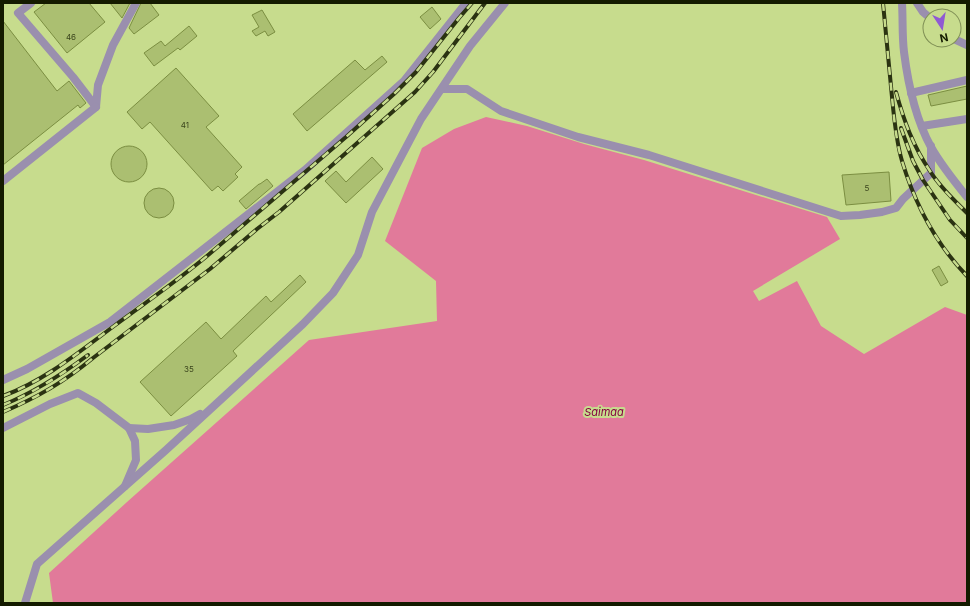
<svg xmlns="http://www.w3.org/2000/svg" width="970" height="606" font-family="Inter,sans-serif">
<rect width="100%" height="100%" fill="#c7dc8d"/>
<polygon fill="#e17a9a" points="486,117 527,126 584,144 644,160 827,217 840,239 753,291 759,301 797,281 821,326 864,354 945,307 967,315 967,603 53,603 49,573 127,502 309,340 437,321 436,281 385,241 422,148 454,129"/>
<g fill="#abbf71" stroke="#7b8e41">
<polygon points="46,3 89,3 105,22 67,53 34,12"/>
<polygon points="110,3 130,3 122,18"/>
<polygon points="141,3 150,3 159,15 134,34 129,28"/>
<polygon points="432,7 441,19 430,29 420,17"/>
<polygon points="262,10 275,32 268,36 265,31 256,36 252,31 259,27 252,15"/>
<polygon points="3,21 57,91 69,81 86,103 80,108 78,105 3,165"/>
<polygon points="189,26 197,36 180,50 178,48 154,66 144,53 161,41 165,46"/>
<polygon points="382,56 387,62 307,131 293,114 355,60 365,70"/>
<polygon points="176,68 219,116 206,127 242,167 235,174 238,177 223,191 218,186 212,191 150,122 142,129 127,112"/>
<polygon points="967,86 967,99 931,106 928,95"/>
<circle cx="129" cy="164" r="18"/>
<polygon points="372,157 383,169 346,203 325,181 336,171 346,182"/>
<polygon points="889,172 891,201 846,205 842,175"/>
<polygon points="267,179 273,186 246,209 239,201 259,184 260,184"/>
<circle cx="159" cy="203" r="15"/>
<polygon points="939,266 948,282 941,286 932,270"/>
<polygon points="300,275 306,282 233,351 237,356 171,416 140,382 206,322 221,339 266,296 271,302"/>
</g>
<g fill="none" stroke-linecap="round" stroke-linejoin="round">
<g stroke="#9a8fae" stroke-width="8">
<polyline points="31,3 18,13 73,77 96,107 98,85 113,45 136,3"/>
<path d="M902 3C903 19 902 36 904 52 908 84 915 118 931 147 941 165 954 181 967 197"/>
<polyline points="917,3 923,12 930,18"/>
<polyline points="954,39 967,45"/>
<polyline points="442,89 467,89 501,111 578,137 649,155 841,216 860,215 882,212 896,208 903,199 931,173 931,146"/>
<polyline points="911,93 967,80"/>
<polyline points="922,126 967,119"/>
<polyline points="3,181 96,107"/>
<polyline points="3,380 27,369 110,322 305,170 404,81 466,3"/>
<polyline points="3,428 50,404 78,393 96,403 129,428 135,441 136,460 125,486"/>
<polyline points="129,428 148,429 174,425 191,419 200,414"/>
<polyline points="25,603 37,564 166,450 303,324 333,293 358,255 372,212 421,119 470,46 505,3"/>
</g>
<g stroke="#2b3312" stroke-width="4">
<g id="rail">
<path d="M883 3C886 34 889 66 892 97 894 118 896 141 902 161 915 204 936 244 967 276"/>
<path d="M896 92C904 121 913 146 930 171 939 186 955 201 967 213"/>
<polyline points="901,128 913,161 923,180 950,220 967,238"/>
<path d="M3 396C44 381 79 352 114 326 145 303 177 281 207 256L346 137 394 94 416 72 459 18 472 3"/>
<path d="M3 405C35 392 61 375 88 355"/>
<path d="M3 412C38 397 64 382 93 358L210 269 257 229 279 212 415 92 433 72 485 3"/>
</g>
</g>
<use href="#rail" stroke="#c7dc8d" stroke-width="2.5" stroke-dasharray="8" stroke-linecap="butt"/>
</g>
<g text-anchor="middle" stroke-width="4" stroke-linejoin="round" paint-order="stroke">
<g font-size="8" fill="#3a441c">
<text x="71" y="40">46</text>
<text x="185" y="128">41</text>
<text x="867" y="191">5</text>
<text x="189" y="372">35</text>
</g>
<g font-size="11" font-style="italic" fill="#850042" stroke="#c7dc8d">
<text x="604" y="416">Saimaa</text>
</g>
</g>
<rect width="970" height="606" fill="none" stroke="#141b00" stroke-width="8"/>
<g transform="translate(942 28) rotate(168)"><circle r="19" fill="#c7dc8d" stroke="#7f8f55"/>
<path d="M0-3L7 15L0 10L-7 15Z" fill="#8f5ad3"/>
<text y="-6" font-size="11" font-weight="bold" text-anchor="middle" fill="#141b00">N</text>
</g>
</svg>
